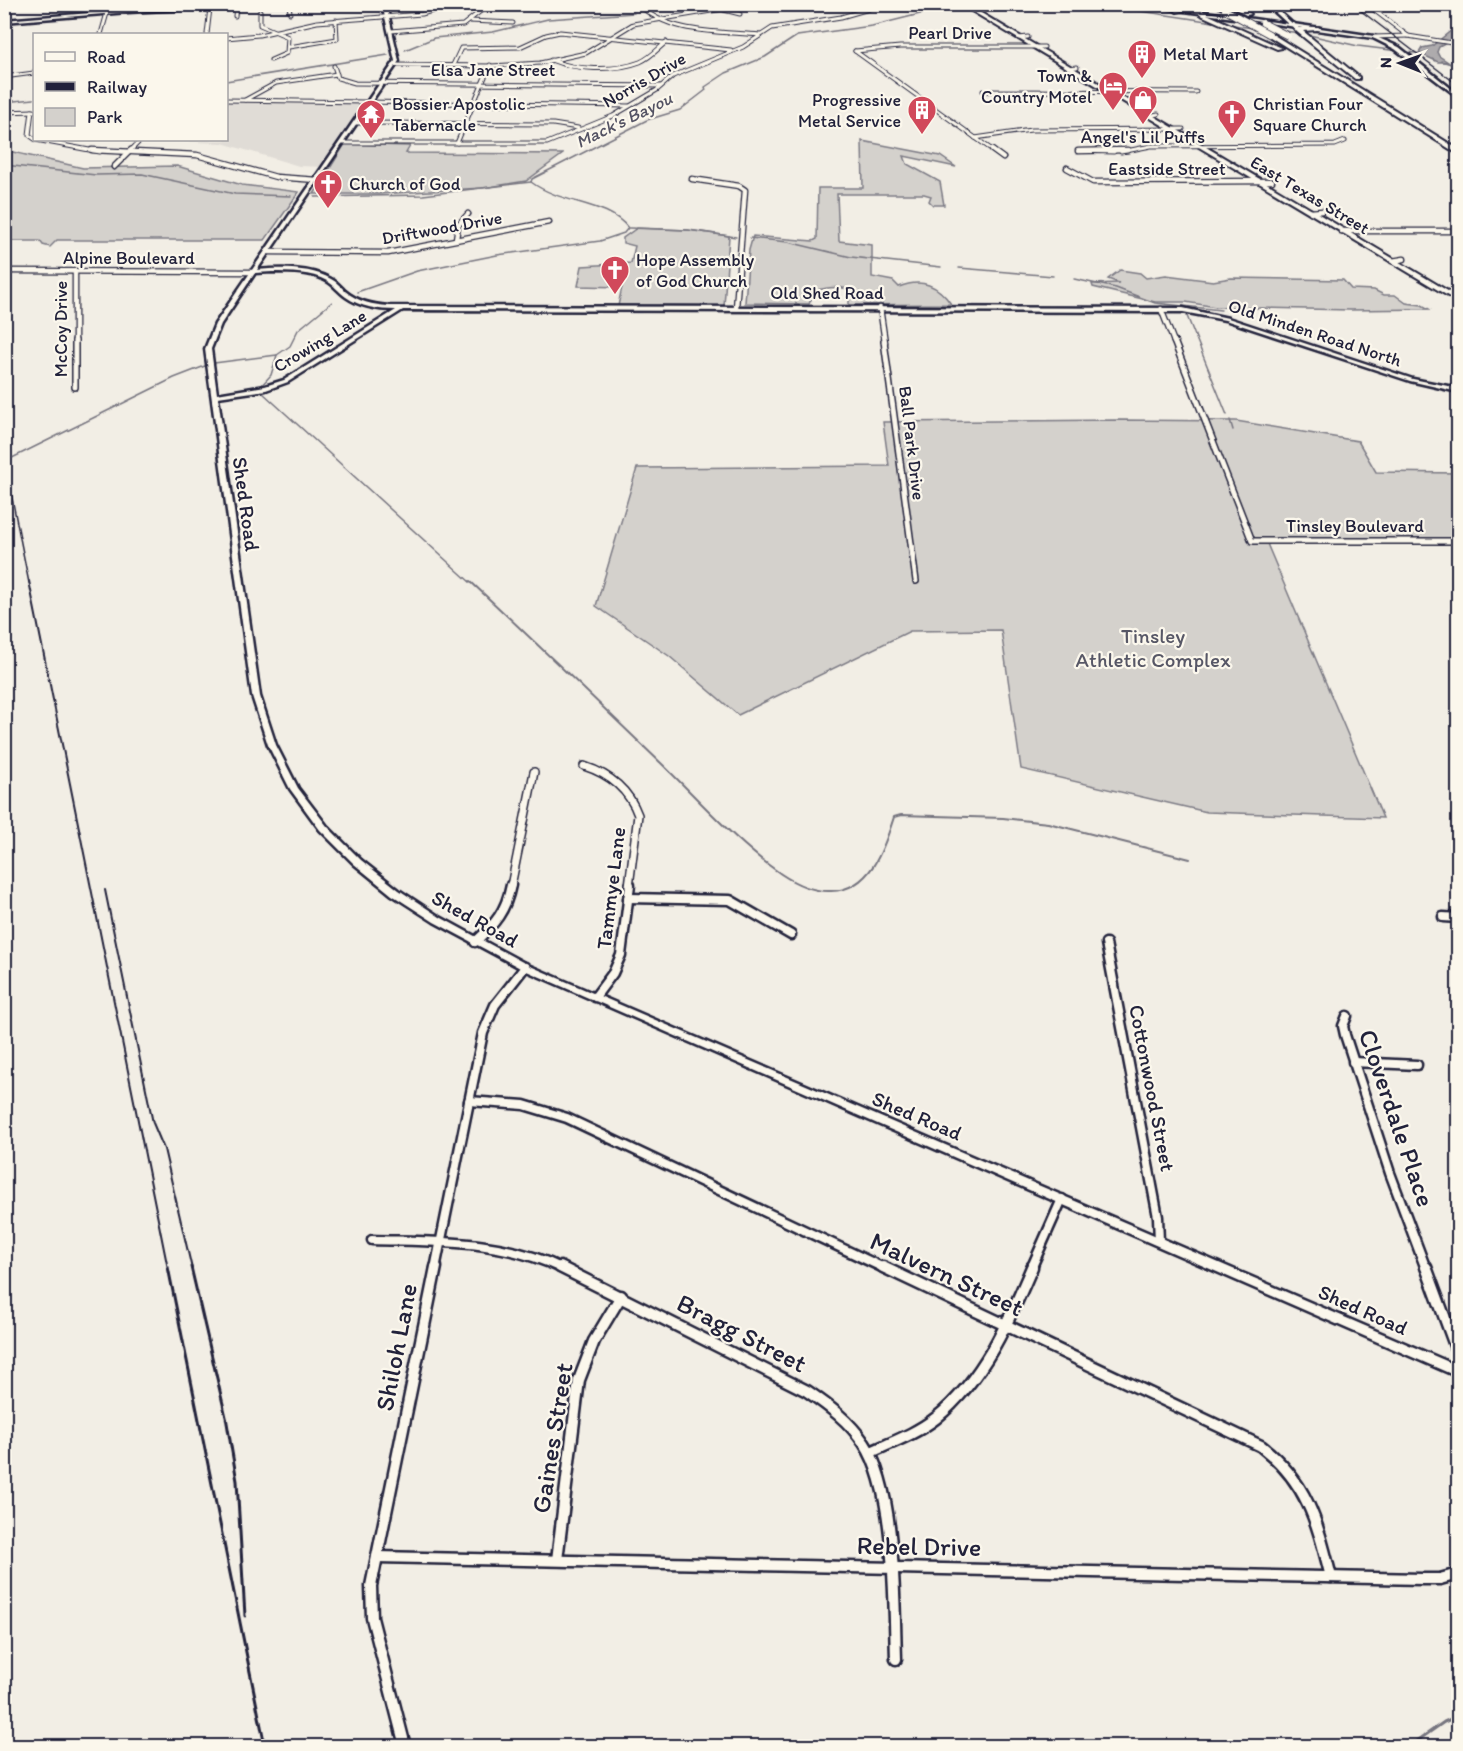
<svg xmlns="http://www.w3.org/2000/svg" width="1463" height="1751" font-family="Itim,sans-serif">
<rect width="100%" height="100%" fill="#f2eee5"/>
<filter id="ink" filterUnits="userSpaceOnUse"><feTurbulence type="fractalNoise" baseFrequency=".0167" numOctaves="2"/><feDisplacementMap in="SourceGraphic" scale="12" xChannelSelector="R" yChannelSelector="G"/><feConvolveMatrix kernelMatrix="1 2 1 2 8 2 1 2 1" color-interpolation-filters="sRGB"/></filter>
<g filter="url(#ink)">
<polygon fill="#e0dcd6" points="227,100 369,102 325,167 299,166 222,143 168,141 226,140"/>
<g fill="#d4d1cc" stroke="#7b7a84" stroke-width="1.5">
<path d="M862 141 940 156 956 167 904 156 907 164 940 182 944 205H933L929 201 931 196 924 194H837L839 241 872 245V277L893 281 899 287C922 278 938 285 951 304L849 305V299L862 293C847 287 831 285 815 291L809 304 745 303 749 250 753 236 813 241 817 239 818 188H863Z"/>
<polygon points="345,144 410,146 406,153 563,154 526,181 483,188 378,194 314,194"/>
<polygon points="4,150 83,168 177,166 242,185 299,192 265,240 57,240 50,247 43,245 40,241 5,241"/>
<polygon points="637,228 688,230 729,236 724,306 618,306 622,287 578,286 582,266 631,263 635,246 623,243 623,238"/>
<polygon points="1120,270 1140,273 1146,278 1166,275 1213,281 1231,278 1343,280 1351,289 1374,290 1384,295 1395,295 1406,303 1422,305 1429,309 1350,310 1216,307 1186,302 1155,302 1093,287 1092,284 1119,283 1108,279"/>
<polygon points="1119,420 1236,421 1358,441 1376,472 1458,473 1458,539 1265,539 1383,818 1207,812 1021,769 1001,630 910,631 738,715 669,656 596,606 637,468 889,466 883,422"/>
</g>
<polygon fill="#aeabad" stroke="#76747f" stroke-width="1.5" points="1458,25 1456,38 1439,47 1437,52 1439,56 1448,62 1438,62 1419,53 1422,48 1432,46"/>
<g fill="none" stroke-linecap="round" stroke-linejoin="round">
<g stroke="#76747f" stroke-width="1.5">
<polyline points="651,9 674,4"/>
<polyline points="990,9 1107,6 1220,23"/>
<polyline points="1228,24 1252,28"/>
<polyline points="1285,31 1300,33"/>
<polyline points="1305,34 1358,46 1423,54"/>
<polyline points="405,50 434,38 493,32 548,19 634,13"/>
<polyline points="1441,61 1458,66"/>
<polyline points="226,81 388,55"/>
<polyline points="4,102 34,99"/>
<polyline points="4,165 96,175 142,174 235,194 291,196"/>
<polyline points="315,197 423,195 531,182 532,179 647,120 680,110 706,90 705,87 726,73 765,57 797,36 872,26 924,13 965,10"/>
<polyline points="629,228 688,230 736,237"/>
<polyline points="750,238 788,242 851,257 941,267"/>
<polyline points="959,268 1053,276"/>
<polyline points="1074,279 1116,288 1155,303 1221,310"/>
<path d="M357 292 417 271 497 255 600 241 624 233 628 228C607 201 562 205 531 182"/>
<polyline points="1187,316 1227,415"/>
<polyline points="214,363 277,355"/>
<polyline points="260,387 271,375 277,355 290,346 298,330 332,302"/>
<polyline points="263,393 471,583"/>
<polyline points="1230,420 1233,430"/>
<polyline points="4,462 174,378 205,366"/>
</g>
<path stroke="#76747f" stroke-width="2" d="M470 581C535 642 600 704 664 766 702 803 738 844 781 874 796 884 813 892 831 891 871 890 884 848 894 817L901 815 1003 818 1048 823 1190 859"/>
<polyline stroke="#76747f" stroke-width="3" points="1410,1746 1444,1722 1458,1716"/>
<g stroke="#22223b" stroke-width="5">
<g id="minor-far5">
<polyline points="289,4 290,13"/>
<path d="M638 4C669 35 720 31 760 35"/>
<polyline points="1366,4 1408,36 1374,37"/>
<polyline points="486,9 620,4"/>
<polyline points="724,10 740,14 729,8"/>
<polyline points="260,11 260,25 288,37 287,53 271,60"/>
<polyline points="235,16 236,7"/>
<polyline points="470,21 513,23"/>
<polyline points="391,31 463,25 487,6"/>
<polyline points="101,34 107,13"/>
<polyline points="207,34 210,8"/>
<polyline points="1408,36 1458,44"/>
<polyline points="226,38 259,35 317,22 422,14 432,11 436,4"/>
<polyline points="1019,38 1028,37"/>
<polyline points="289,47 337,39 336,20"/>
<polyline points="855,51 900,47 1044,47"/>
<polyline points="855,51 995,152"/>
<path d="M551 60C575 70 614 72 640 62 650 58 658 49 666 42"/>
<polyline points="395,65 491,66 540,63 586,53 633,24 753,4"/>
<polyline points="453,65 461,48 520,47 546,35 560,32 731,50"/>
<polyline points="334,66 338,78 355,83 661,86"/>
<polyline points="1068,68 1077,67"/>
<polyline points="4,77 34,73"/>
<polyline points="983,91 1196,92"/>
<polyline points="226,100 629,106"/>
<polyline points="245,100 276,83 337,74"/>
<polyline points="32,111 29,135 36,140 100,152"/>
<polyline points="4,112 34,111"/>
<polyline points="1148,116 1158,114"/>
<polyline points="355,123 553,124 578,128"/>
<polyline points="975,138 1031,130 1183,129"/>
<polyline points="342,143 547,143 613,116 657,90 673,76 743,47 772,28 841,17 869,9 869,4"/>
<polyline points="457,143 490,65"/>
<polyline points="1078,151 1114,152"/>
<polyline points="129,152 141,140"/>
<polyline points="1121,152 1151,146 1335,145 1345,141"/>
</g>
</g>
<g stroke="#22223b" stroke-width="7">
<g id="minor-far4">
<polyline points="92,150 197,155 276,177 317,180"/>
<polyline points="992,150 1003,158"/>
<polyline points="1078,151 1128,150"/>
<polyline points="114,167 131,150"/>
<polyline points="1067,168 1093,182 1272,181"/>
<polyline points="692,179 739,186 745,190 736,308"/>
<polyline points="1311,212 1322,211"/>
<polyline points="1341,231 1458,231"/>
<polyline points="456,239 458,225 468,214"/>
<polyline points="267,252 388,253 549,222"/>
<polyline points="1392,261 1404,259"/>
<polyline points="4,271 253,272"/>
<polyline points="75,272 75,342"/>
<polyline points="880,308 885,342"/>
<polyline points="1161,309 1174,342"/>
</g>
</g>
<g stroke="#22223b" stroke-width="8">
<g id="minor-far3">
<polyline points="75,341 75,387"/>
<polyline points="884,341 916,581"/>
<polyline points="1174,341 1252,541 1458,541"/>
</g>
</g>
<g stroke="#22223b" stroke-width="10">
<g id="minor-far2">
<path d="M584 766C609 774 629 790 638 815L629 886"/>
<polyline points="511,886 534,772"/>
</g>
</g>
<g stroke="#22223b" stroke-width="13">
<g id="minor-far1">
<polyline points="628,898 730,900 791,935"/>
<polyline points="1443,917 1458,918"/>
<path d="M475 942C495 924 506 911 511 885"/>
<polyline points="1106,943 1158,1217 1159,1241"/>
<polyline points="595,997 613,973 621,955 630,885"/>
<polyline points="1347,1016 1343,1026 1345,1035 1390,1173 1426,1269"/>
<polyline points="1353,1062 1417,1065"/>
<polyline points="469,1101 524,1105 567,1118 886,1269"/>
<path d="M372 1240C437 1242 503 1239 563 1269"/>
<polyline points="435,1269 483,1033 495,1005 525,967"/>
<polyline points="1031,1269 1062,1199"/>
</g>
</g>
<g stroke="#22223b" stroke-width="15">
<g id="minor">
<path d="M560 1267 807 1391C829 1406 849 1421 864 1443 896 1490 894 1601 896 1659"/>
<path d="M883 1267 1261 1446C1308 1483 1317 1522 1331 1577"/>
<polyline points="1426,1267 1457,1351 1457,1371"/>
<path d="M871 1452C893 1442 917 1433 936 1418 983 1380 1009 1321 1032 1267"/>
<polyline points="377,1557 1423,1579 1440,1579 1458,1574"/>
<polyline points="557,1560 579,1380 594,1341 621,1296"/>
<polyline points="405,1746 372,1618 371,1586 436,1267"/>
</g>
</g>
<g stroke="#22223b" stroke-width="5">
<path id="tertiary" d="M382 4H386L399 61 257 270C281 268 310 267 331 279 337 282 341 287 345 291 358 302 373 305 389 306L1183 308 1228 318 1413 379 1458 388V392L1410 381 1225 320 1183 312 403 310 288 382 266 390 218 397 260 696 276 745 298 788 327 826 361 860 399 890 440 917 528 965 1458 1366V1377L522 969 434 922 392 895 354 864 320 830 290 789 268 745 252 696 205 349 215 324 395 61ZM272 272C290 272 311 272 327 281 334 285 339 292 346 297 360 307 379 310 396 310L284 380 265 386 217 394 211 349 221 324 255 273Z"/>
</g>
<g stroke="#22223b" stroke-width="5">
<g id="secondary">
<polygon points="236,4 275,4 128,12 4,22 4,20 128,10"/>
<polygon points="881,4 942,4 940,5"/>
<polygon points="1136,4 1151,4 1288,24 1266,4 1271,4 1293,24 1374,36 1399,47 1458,94 1458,97 1395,49 1373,38"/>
</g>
</g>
<g stroke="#22223b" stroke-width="4">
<polygon id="primary" points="966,4 1458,297 1458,302 960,4"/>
</g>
<g stroke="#22223b" stroke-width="4">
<g id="motorway">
<polygon points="1188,4 1194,4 1207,14 1282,48 1277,49 1203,16 1194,9 1177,12 1174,10 1188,8"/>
<polygon points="1219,4 1227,9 1227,11 1212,4"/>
<polygon points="1227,4 1234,4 1251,14 1246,15"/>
<polygon points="1289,23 1293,23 1299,28 1319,27 1317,30 1303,31 1359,77 1359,79 1355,79 1297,32"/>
<polygon points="1269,32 1458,149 1458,154 1267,35"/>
</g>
</g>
<use href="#minor-far5" stroke="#fbf7ec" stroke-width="3"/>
<use href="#minor-far4" stroke="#fbf7ec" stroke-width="4.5"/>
<use href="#minor-far3" stroke="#fbf7ec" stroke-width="5"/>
<use href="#minor-far2" stroke="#fbf7ec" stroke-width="7"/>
<use href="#minor-far1" stroke="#fbf7ec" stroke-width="8"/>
<use href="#minor" stroke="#fbf7ec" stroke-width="10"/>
<use href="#tertiary" fill="#fbf7ec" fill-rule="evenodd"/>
<use href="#secondary" fill="#fbf7ec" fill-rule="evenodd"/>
<use href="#primary" fill="#fbf7ec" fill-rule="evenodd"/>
<use href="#motorway" fill="#fbf7ec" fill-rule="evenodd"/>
<g stroke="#22223b" stroke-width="1.5">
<polyline points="1352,4 1458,85"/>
<polyline points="4,458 29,583"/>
</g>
<g stroke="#22223b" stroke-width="2">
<polyline points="29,581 168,1269"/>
<polyline points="105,890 153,1123 164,1149 192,1269"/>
</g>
<g stroke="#22223b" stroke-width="3">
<polyline points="168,1267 265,1746"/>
<polyline points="191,1267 226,1417 237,1481 245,1616"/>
</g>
<g stroke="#22223b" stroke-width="8" stroke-linecap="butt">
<g id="motorway-bridge">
<polyline points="1225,10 1269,34"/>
<polyline points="1263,23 1288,36"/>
</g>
</g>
<use href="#motorway-bridge" stroke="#fbf7ec" stroke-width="6"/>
</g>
</g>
<defs>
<g id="building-pin" transform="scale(1.5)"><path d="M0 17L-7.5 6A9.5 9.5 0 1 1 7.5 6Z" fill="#d1495b" stroke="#fbf7ec"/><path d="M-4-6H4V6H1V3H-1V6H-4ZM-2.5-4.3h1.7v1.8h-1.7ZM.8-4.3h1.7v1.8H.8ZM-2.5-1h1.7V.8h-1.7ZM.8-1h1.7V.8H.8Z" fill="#fff"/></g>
<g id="hotel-pin" transform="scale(1.5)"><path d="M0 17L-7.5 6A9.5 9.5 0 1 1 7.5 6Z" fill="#d1495b" stroke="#fbf7ec"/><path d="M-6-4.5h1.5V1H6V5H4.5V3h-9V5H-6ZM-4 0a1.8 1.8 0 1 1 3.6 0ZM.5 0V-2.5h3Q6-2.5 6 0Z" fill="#fff"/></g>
<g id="shop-pin" transform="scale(1.5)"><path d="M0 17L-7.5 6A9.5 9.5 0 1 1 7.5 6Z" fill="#d1495b" stroke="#fbf7ec"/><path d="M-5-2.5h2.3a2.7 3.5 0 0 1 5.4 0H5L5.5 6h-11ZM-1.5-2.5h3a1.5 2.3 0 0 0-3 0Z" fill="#fff"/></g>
<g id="temple-pin" transform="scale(1.5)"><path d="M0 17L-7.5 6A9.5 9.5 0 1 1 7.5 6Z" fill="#d1495b" stroke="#fbf7ec"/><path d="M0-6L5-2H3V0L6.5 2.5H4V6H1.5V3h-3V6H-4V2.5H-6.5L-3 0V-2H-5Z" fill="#fff"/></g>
<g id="church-pin" transform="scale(1.5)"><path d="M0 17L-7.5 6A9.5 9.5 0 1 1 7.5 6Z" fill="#d1495b" stroke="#fbf7ec"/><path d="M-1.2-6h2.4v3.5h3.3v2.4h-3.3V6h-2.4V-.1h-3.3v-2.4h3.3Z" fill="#fff"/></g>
</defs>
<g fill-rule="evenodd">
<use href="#building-pin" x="1142" y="54"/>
<use href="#hotel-pin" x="1113" y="86"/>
<use href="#shop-pin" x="1143" y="100"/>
<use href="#building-pin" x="922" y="110"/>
<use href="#temple-pin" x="371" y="114"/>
<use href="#church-pin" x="1232" y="114"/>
<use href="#church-pin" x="328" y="184"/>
<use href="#church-pin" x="615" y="270"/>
</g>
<g text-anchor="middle" stroke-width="4.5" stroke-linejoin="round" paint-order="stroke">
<g font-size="18" fill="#22223b" stroke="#fbf7ec">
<text x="950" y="39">Pearl Drive</text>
<text x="493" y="76">Elsa Jane Street</text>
<text transform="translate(644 80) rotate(-30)" y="6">Norris Drive</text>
<text x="1167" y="175">Eastside Street</text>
<text transform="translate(1310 195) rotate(31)" y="6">East Texas Street</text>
<text transform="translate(442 228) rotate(-10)" y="6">Driftwood Drive</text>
<text x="129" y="264">Alpine Boulevard</text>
<text x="827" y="299">Old Shed Road</text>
<text transform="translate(61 329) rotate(-90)" y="6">McCoy Drive</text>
<text transform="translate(1315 333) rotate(18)" y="6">Old Minden Road North</text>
<text transform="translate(320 341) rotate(-31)" y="6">Crowing Lane</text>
<text transform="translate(912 443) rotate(83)" y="6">Ball Park Drive</text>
<text x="1355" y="532">Tinsley Boulevard</text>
</g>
<g font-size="18" fill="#22223b" stroke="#fbf7ec" text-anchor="start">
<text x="1163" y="60">Metal Mart</text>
<text x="1092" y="82" text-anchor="end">Town &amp;<tspan x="1092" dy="21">Country Motel</tspan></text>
<text x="901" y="106" text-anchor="end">Progressive<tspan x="901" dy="21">Metal Service</tspan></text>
<text x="392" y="110">Bossier Apostolic<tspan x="392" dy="21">Tabernacle</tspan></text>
<text x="1253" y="110">Christian Four<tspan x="1253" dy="21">Square Church</tspan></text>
<text x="1143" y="143" text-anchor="middle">Angel's Lil Puffs</text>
<text x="349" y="190">Church of God</text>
<text x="636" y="266">Hope Assembly<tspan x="636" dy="21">of God Church</tspan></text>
</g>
<g font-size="18" font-style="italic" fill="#535263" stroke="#fbf7ec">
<text transform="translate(624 120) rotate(-26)" y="6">Mack's Bayou</text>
</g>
<g font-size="21" fill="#22223b" stroke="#fbf7ec">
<text transform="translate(246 504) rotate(82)" y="7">Shed Road</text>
<text transform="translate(611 888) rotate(-83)" y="7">Tammye Lane</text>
<text transform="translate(475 919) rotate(29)" y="7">Shed Road</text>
<text transform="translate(1152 1088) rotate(79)" y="7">Cottonwood Street</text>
<text transform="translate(917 1116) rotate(23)" y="7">Shed Road</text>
<text transform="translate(1363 1310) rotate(24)" y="7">Shed Road</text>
</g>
<g font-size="21" fill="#575766" stroke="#fbf7ec">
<text x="1153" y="643">Tinsley<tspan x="1153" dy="24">Athletic Complex</tspan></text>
</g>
<g font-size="26" fill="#22223b" stroke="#fbf7ec">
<text transform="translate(1397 1118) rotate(71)" y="9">Cloverdale Place</text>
<text transform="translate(947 1274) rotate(25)" y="9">Malvern Street</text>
<text transform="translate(742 1333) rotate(27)" y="9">Bragg Street</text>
<text transform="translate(396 1347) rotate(-79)" y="9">Shiloh Lane</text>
<text transform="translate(552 1438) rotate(-81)" y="9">Gaines Street</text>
<text transform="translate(919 1546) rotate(1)" y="9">Rebel Drive</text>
</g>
</g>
<rect width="1463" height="1751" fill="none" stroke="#fbf7ec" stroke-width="24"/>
<rect x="12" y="12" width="1439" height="1727" fill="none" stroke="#22223b" stroke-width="2" filter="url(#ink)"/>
<rect x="33" y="33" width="195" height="108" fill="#fbf7ec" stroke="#a4a2a5" stroke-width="1.5"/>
<rect x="45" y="52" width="30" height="9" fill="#fbf7ec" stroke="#a4a2a5" stroke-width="1.5"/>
<text x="87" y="63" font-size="18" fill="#22223b">Road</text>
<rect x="45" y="82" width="30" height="9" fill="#22223b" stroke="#a4a2a5" stroke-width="1.5"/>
<text x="87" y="93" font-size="18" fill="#22223b">Railway</text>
<rect x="45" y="108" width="30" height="18" fill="#d4d1cc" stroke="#a4a2a5" stroke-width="1.5"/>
<text x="87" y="123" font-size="18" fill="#22223b">Park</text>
<g transform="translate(1400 63) rotate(271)" stroke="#fbf7ec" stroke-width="4.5" paint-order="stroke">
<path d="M0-4.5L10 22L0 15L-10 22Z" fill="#22223b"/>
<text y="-9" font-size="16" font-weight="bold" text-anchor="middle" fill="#22223b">N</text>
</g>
</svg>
